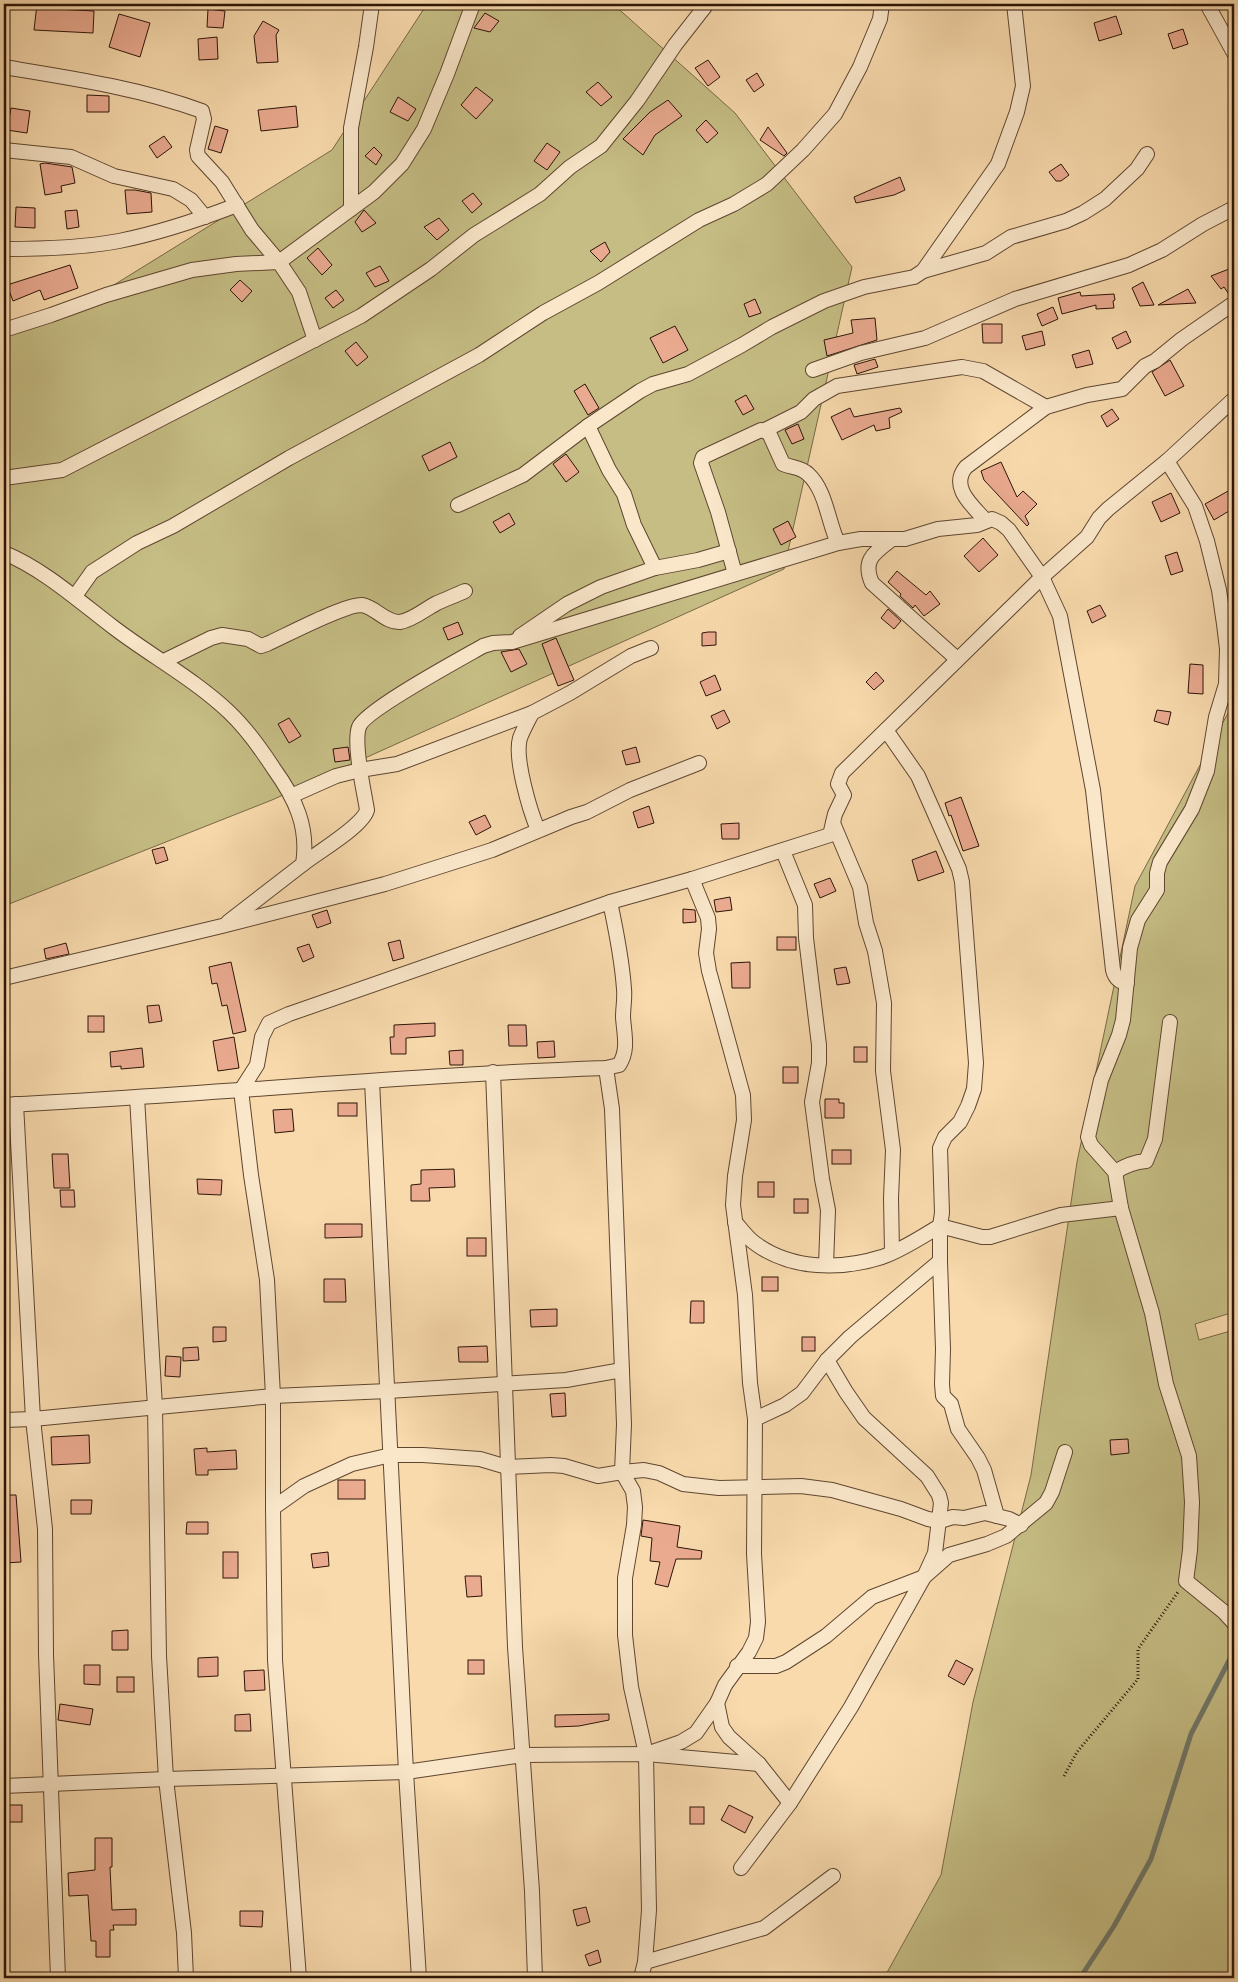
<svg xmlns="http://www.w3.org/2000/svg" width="1238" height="1982" font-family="Vollkorn,serif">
<rect width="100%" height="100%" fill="#f8daad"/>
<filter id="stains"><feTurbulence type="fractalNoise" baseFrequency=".004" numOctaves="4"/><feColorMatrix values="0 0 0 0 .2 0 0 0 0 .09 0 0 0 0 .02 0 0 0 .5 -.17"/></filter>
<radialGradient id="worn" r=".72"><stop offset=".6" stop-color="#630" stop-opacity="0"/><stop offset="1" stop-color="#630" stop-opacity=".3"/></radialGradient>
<g fill="#c5bd84" stroke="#786846">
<polygon points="427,4 613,4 735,113 852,267 784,569 272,800 4,906 4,327 88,301 332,150"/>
<polygon points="1234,702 1234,1312 1195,1324 1199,1340 1234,1330 1234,1978 884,1978 941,1875 973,1702 1031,1475 1077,1162 1135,886"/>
</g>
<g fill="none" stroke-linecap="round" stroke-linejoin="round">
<polyline stroke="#70786b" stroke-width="5" points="1080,1978 1114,1926 1151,1859 1191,1734 1234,1651"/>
</g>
<g fill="#eaaa90" stroke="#2c1407">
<polygon points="37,4 57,4 56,9 94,11 93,33 34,30"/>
<polygon points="208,9 225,11 223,28 207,27"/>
<polygon points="485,13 499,21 490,32 474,28"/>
<polygon points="119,14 150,23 140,57 109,47"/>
<polygon points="1116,16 1122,34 1099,41 1094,23"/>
<polygon points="263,21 279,30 276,35 278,62 257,63 254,36"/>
<polygon points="1183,29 1188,44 1173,49 1168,34"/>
<polygon points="217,37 218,59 199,60 198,39"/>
<polygon points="708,60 720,77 708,86 695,68"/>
<polygon points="757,73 764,85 754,92 746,80"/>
<polygon points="598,82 612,97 601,106 586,92"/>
<polygon points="476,87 493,100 476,119 461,105"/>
<polygon points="87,95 109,96 109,112 87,112"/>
<polygon points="398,97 416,109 408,121 390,112"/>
<polygon points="668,100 682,116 655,135 643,155 623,139 650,112"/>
<polygon points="296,106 298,127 261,131 258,110"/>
<polygon points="11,108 30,111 27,133 7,130"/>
<polygon points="706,120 718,133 707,143 696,130"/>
<polygon points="215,126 228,130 221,153 208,149"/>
<polygon points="768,127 787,153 784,156 760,140"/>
<polygon points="164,136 172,147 157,158 149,146"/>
<polygon points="547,143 560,152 547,170 534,161"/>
<polygon points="374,147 382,155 376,165 365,156"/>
<polygon points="45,163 72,167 75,183 61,186 62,192 45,195 40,164"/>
<polygon points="1061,164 1069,175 1061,181 1056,181 1049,172"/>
<polygon points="900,177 905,190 894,195 856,203 854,197"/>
<polygon points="125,190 135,190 151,193 152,212 127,214"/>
<polygon points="473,193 482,204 472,213 462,201"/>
<polygon points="16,207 35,208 35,228 15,227"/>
<polygon points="77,210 79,227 67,229 65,211"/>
<polygon points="364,210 376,223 362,232 355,222"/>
<polygon points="439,218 449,230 437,240 424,227"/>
<polygon points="605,242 610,252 601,262 590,251"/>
<polygon points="318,248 332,265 322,275 307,258"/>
<polygon points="70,265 78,288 44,300 40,290 13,301 7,285"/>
<polygon points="380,266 389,281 375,287 366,273"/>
<polygon points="1229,269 1234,276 1234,294 1230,296 1224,287 1221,289 1211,276"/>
<polygon points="240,280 252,291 242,302 230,290"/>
<polygon points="1143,282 1154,305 1140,306 1132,288"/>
<polygon points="1188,289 1196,303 1158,305"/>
<polygon points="336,290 344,300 333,308 325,298"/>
<polygon points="1080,292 1081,296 1114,294 1115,300 1113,301 1114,308 1096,309 1096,305 1062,314 1058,298"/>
<polygon points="755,299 761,313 749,317 744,304"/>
<polygon points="1053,307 1058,319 1042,326 1037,314"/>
<polygon points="875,318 877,340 827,356 824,340 853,333 851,320"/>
<polygon points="982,324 1002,324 1002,343 983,343"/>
<polygon points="675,326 688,350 663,363 650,338"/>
<polygon points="1042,331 1045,345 1026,350 1022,336"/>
<polygon points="1126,331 1131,342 1117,349 1112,338"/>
<polygon points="356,342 368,357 357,366 345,351"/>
<polygon points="1089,350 1093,364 1076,368 1072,355"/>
<polygon points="875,359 878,367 857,374 854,365"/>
<polygon points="1170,360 1184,386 1165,396 1152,372"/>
<polygon points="585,384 599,408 588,415 574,391"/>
<polygon points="746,395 754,409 743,415 735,401"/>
<polygon points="850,408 854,417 900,408 902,412 889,418 890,428 876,431 874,425 842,440 831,417"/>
<polygon points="1112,409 1119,419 1107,427 1101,416"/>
<polygon points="798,424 804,439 792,444 785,430"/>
<polygon points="450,442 457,457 429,471 422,456"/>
<polygon points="566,454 579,472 566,482 553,464"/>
<polygon points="1001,462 1017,497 1023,491 1037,504 1025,516 1029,524 1027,526 984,480 981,471"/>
<polygon points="1230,490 1234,497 1234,508 1214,520 1205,504"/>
<polygon points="1171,493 1180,513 1161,522 1152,502"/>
<polygon points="509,513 515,524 500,533 493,522"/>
<polygon points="788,521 796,537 781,545 773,529"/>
<polygon points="983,538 998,555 979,572 964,556"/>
<polygon points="1177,552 1183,571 1171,575 1165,556"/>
<polygon points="897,571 926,595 930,591 940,604 924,616 915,605 913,608 900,596 901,594 888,582"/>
<polygon points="1100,605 1106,616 1092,623 1087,611"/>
<polygon points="888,609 901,621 894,629 881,618"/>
<polygon points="458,622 463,634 448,640 443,628"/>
<polygon points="708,632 716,632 716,645 702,646 702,633"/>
<polygon points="556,638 574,680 558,686 542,644"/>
<polygon points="519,649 527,664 511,672 501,652"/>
<polygon points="1190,664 1203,665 1203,694 1188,693"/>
<polygon points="876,672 884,681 874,690 866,682"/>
<polygon points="715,675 721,690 706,696 700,682"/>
<polygon points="724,710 730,722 717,729 711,716"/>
<polygon points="1157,710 1171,712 1168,725 1154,721"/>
<polygon points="289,718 301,736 289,743 278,724"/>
<polygon points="348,747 350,760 335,762 333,749"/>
<polygon points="636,747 640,762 626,765 622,751"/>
<polygon points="961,797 979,846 963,851 951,815 949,816 945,803"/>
<polygon points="649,806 654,823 638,828 633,812"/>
<polygon points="485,815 491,827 476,835 469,822"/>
<polygon points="739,823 739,839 722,839 721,824"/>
<polygon points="164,847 168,860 156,864 152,850"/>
<polygon points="936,851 944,872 918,881 912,860"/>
<polygon points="830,878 836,891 820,898 814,884"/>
<polygon points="730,897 732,910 716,912 714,900"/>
<polygon points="683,909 695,910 696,922 683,923"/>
<polygon points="327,910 331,923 317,928 312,915"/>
<rect x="777" y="937" width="19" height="13"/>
<polygon points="400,940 404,958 393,961 388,943"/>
<polygon points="66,943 69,954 46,959 44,949"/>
<polygon points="309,944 314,957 303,962 297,948"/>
<polygon points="231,962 246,1031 233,1034 227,1005 222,1006 217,983 212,984 209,967"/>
<polygon points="750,962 750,988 732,988 731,963"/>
<polygon points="846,967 850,983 837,985 834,969"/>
<polygon points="159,1005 162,1021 149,1023 147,1006"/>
<rect x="88" y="1016" width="16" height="16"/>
<polygon points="435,1023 435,1036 406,1038 406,1054 391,1054 390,1037 394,1037 394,1025"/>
<polygon points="508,1025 526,1025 527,1046 509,1046"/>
<polygon points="234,1037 239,1068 218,1071 213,1041"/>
<polygon points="554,1041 555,1057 538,1058 537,1042"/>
<rect x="854" y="1047" width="13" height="15"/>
<polygon points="142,1048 144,1067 121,1069 121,1066 111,1067 110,1052"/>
<polygon points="463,1050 463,1065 450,1065 449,1051"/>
<rect x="783" y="1067" width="15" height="16"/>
<polygon points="825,1099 839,1099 839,1103 844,1103 844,1118 825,1118"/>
<rect x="338" y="1103" width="19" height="13"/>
<polygon points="292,1109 294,1131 275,1133 273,1110"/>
<rect x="832" y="1150" width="19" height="14"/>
<polygon points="52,1154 68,1154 70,1188 54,1188"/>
<polygon points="454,1169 455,1187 429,1188 430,1201 411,1201 411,1185 421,1184 421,1170"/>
<polygon points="197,1179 222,1180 221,1195 198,1194"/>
<rect x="758" y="1182" width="16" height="15"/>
<polygon points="60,1190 74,1190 75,1207 61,1207"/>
<rect x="794" y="1199" width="14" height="14"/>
<polygon points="325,1224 362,1224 362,1237 325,1238"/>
<rect x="467" y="1238" width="19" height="18"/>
<rect x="762" y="1277" width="16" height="14"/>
<polygon points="324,1279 345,1279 346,1302 324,1302"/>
<polygon points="691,1301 704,1301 704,1323 690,1323"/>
<polygon points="557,1309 557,1326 531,1327 530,1310"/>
<polygon points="213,1327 226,1327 226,1341 213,1342"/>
<rect x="802" y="1337" width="13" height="14"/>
<polygon points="487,1346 488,1362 459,1362 458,1347"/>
<polygon points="198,1347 199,1360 183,1361 183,1348"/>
<polygon points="166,1356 181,1357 180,1377 165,1376"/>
<polygon points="565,1393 566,1416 552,1417 550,1394"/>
<polygon points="89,1435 90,1463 52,1465 51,1437"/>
<polygon points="1128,1439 1129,1453 1111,1455 1110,1440"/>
<polygon points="207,1448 207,1452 236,1450 237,1469 208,1470 208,1475 196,1475 194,1449"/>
<rect x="338" y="1480" width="27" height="19"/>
<polygon points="4,1495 16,1495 21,1562 4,1563"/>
<polygon points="71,1500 92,1500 91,1514 71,1514"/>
<polygon points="643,1520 680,1526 677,1547 702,1551 701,1559 676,1559 668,1587 655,1584 660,1562 650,1561 652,1538 641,1536"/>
<polygon points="187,1522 208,1522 208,1534 186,1534"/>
<rect x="223" y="1552" width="15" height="26"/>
<polygon points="328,1552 329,1566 313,1568 311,1554"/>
<polygon points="465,1576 481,1576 482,1596 467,1597"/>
<polygon points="128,1630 128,1650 112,1650 112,1631"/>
<polygon points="218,1657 218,1676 198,1677 198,1658"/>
<rect x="468" y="1660" width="16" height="14"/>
<polygon points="956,1660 973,1669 964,1685 948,1676"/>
<polygon points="84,1665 100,1665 100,1685 84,1684"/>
<polygon points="264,1670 265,1690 245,1691 244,1671"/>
<rect x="117" y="1677" width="17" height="15"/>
<polygon points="60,1704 93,1709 90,1725 58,1720"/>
<polygon points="250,1714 251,1731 235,1731 235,1715"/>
<polygon points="609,1714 609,1720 579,1726 555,1727 555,1715"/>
<rect x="4" y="1805" width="18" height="17"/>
<polygon points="729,1805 753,1817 745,1833 721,1820"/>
<rect x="690" y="1807" width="14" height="17"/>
<polygon points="95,1838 112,1838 112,1867 110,1867 112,1910 136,1909 136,1925 113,1925 114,1930 110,1930 110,1957 96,1957 96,1941 91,1941 88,1895 69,1896 68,1873 95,1870"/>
<polygon points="586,1907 590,1922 577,1926 573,1910"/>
<polygon points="240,1911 263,1911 262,1927 240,1926"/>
<polygon points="598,1950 601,1962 589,1966 585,1955"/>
</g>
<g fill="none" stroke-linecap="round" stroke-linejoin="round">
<g stroke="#5f4630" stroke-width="16">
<g id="street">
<polyline points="1207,4 1234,53"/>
<path d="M4 67C71 78 139 88 202 111L204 119 197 150 198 156 222 182 252 230 279 262 299 292 315 340"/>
<polyline points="4,150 71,157 114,176 173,189 191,200 205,217"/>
<polyline points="351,209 351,128 366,47 372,4"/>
<path d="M4 249C42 249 82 248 119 241 159 233 198 220 237 205"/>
<polyline points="923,271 986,253 1011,237 1066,221 1083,213 1105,199 1137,169 1147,154"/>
<polyline points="4,330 51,315 106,295 192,270 236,264 279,262 374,192 402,164 424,129 447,74 473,4"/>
<polyline points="813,370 861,353 925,338 1015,299 1129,265 1162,250 1203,224 1234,208"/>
<polyline points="588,426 609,470 624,494 634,525 655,568"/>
<polyline points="765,430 801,412 814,399 837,386 962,367 983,371 1046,407"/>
<polyline points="1167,461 1195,506 1207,541 1219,590 1224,624 1227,649 1226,684 1216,717 1207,771 1192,809 1160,862 1157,873 1157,890 1138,920 1130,948 1123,1020 1119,1035 1101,1080 1088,1137 1091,1145 1115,1172 1121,1208 1152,1313 1166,1384 1189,1456 1192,1502 1190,1550 1186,1581 1224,1612 1234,1623"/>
<polyline points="4,478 62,470 361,316 431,269 474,235 540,194 570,167 601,146 637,101 675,45 707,4"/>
<polyline points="458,505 523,475 588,426 640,391 653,384 688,374 742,345 772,327 824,301 864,287 914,277 923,271 998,164 1017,112 1023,86 1014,4"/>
<path d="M986 521C973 506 949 487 966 467L1046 407 1087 395 1122 389 1145 366 1155 361 1182 339 1234 303"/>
<path d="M891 540C874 553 862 560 872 583L957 659"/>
<path d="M4 553C42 568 80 602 113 627 151 656 194 679 229 712 247 729 261 749 274 769 295 798 309 827 303 864L228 922"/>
<path d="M735 574 718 512 701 463 703 457 761 430 769 433 783 464C792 468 801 467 808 474 826 490 828 522 838 543"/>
<polyline points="75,596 92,572 137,543 173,526 289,458 479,355 543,313 598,283 699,220 734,204 767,184 803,150 835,114 860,67 880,19 882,4"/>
<polyline points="520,636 567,604 601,587 655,568 698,560 729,551"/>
<path d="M164 661 211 638 222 635 248 639 261 646 267 644C285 636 345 604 362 605 375 607 386 623 400 622 413 620 425 609 437 603 446 599 456 595 465 591"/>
<path d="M532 713C528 721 523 730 520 738 514 758 530 811 538 830"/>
<polyline points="886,730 918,776 959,869 962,882 976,1063 974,1089 968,1106 960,1122 945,1137 940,1148 942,1213 940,1226 940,1261 943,1349 942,1384 943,1396 951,1404 958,1429 978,1458 984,1470 997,1516"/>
<polyline points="291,796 336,776 360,770 397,764 532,713 570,693 631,656 651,648"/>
<polyline points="833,823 860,887 866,923 875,951 884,1003 883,1071 893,1150 891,1198 892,1252"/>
<polyline points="783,851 805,905 806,938 819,1045 819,1063 812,1102 822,1179 828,1210 826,1265"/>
<path d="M303 864C318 852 363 826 367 810 364 791 353 744 359 727 364 711 462 658 483 646L493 643 512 642 838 543 861 539H905L938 529 977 525 992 519 1001 523 1009 530 1042 577 1060 616 1093 790 1113 970C1115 978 1119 982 1127 983"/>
<polyline points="692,879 708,918 709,929 706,953 709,971 743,1095 744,1120 735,1176 733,1205 745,1295 750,1383 755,1419"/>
<polyline points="4,978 222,926 385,884 492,850 571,817 587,812 630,790 699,763"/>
<polyline points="606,1068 612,1109 624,1424 622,1472 633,1491 635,1507 634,1525 625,1578 625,1635 631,1687 646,1754 649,1910 645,1962 641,1978"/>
<polyline points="493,1072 515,1647 532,1891 535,1978"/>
<polyline points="372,1081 406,1772 419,1978"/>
<polyline points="137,1097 155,1407 159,1656 166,1779 184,1933 186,1978"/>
<polyline points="16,1104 33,1419 45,1529 46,1654 58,1978"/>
<path d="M4 1105C205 1095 405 1075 606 1068L619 1065C629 1050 624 1034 623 1017 623 1008 625 998 624 989 622 960 616 930 610 902"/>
<path d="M1115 1172C1126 1165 1134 1162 1146 1161L1155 1139 1170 1022"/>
<path d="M735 1222C742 1230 748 1239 756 1244 792 1270 841 1270 882 1257 902 1250 921 1237 940 1226L982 1237H990L1061 1215 1121 1208"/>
<polyline points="4,1420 33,1419 273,1396 388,1391 566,1380 622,1370"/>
<polyline points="273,1508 304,1486 352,1464 391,1455 423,1455 480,1459 507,1467 551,1465 564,1466 598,1476 622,1472 644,1470 659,1473 683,1484 719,1488 801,1486 832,1490 901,1509 928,1519 940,1521 953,1517 964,1518 985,1513 1009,1519 1021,1525"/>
<polyline points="737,1666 776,1666 786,1662 826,1636 872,1597 924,1577 949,1555 987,1544 1006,1536 1046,1503 1052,1492 1065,1452"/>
<polyline points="717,1703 722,1727 729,1737 759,1764 790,1803"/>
<polyline points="652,1752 681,1742 696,1733 717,1703 725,1685 749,1652 756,1638 758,1622 754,1554 755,1419 785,1405 802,1393 827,1360 850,1337 940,1261"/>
<polyline points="4,1786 166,1779 406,1772 523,1755 646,1754 759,1764"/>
<polyline points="741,1868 790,1803 851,1707 924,1577 935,1553 941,1503 939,1495 927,1476 864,1418 846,1392 827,1360"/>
<polyline points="645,1962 764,1928 833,1876"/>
<polyline points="299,1978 275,1660 273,1508 273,1396 267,1280 251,1175 241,1090 257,1065 262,1037 269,1023 289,1014 610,902 692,879 830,835 835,814 844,795 838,784 842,773 1042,577 1087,537 1099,518 1108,509 1167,461 1234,399"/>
</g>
</g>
<polyline stroke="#2c1407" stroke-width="3" stroke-dasharray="1 2.5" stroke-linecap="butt" points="1064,1776 1077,1752 1138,1679 1138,1649 1178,1592"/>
<use href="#street" stroke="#fae7ca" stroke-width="14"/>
</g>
<rect width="1238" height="1982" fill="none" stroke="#f8daad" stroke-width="20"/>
<rect x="5" y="5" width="1228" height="1972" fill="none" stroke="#2c1407" stroke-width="2.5"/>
<rect x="10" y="10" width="1218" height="1962" fill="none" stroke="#2c1407"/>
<rect width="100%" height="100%" filter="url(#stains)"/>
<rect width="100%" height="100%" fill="url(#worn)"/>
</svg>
